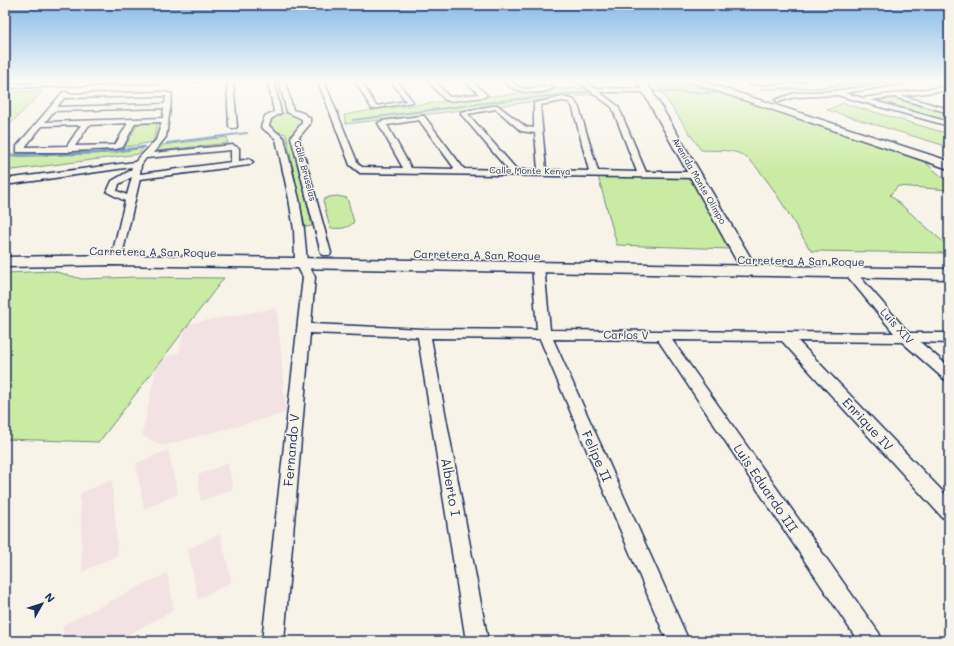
<svg xmlns="http://www.w3.org/2000/svg" width="954" height="646" font-family="Mali,sans-serif">
<rect width="100%" height="100%" fill="#f7f3e8"/>
<filter id="ink" filterUnits="userSpaceOnUse"><feTurbulence type="fractalNoise" baseFrequency=".025" numOctaves="2"/><feDisplacementMap in="SourceGraphic" scale="8" xChannelSelector="R" yChannelSelector="G"/><feConvolveMatrix kernelMatrix="1 2 1 2 8 2 1 2 1" color-interpolation-filters="sRGB"/></filter>
<g filter="url(#ink)">
<g fill="#f3e2e4">
<polygon points="277,308 286,413 162,446 142,435 158,360 179,352 186,324"/>
<polygon points="168,450 178,494 144,509 136,463"/>
<polygon points="228,463 233,489 201,501 198,475"/>
<polygon points="112,480 118,555 82,572 80,493"/>
<polygon points="220,534 232,582 198,599 188,549"/>
<polygon points="167,573 174,610 116,641 63,641 63,625"/>
</g>
<g fill="#caeba3" stroke="#728d80">
<path d="M654 81H684L919 157 949 183V190L898 186 890 195 949 247V253L811 251C796 228 761 160 738 153 727 149 712 151 701 150Z"/>
<polygon points="585,88 596,94 346,124 344,115 372,110 555,89"/>
<polygon points="43,91 5,129 5,92"/>
<polygon points="893,97 949,112 949,124 869,100"/>
<polygon points="843,103 949,134 949,147 827,110"/>
<polygon points="289,113 302,118 304,123 299,130 291,134 312,226 305,227 286,134 277,132 269,125 271,119 278,114"/>
<polygon points="158,122 153,142 125,147 138,123"/>
<polygon points="227,137 228,143 157,151 163,145"/>
<polygon points="143,148 139,154 5,171 5,161 12,157 113,153"/>
<polygon points="598,176 690,177 730,249 617,245"/>
<path d="M337 196 347 198 354 222C348 229 339 229 330 228L323 200 329 197Z"/>
<polygon points="53,271 82,279 136,277 224,278 99,442 5,439 5,273"/>
</g>
<g fill="none" stroke-linecap="round" stroke-linejoin="round">
<g stroke="#6289b5" stroke-width="2">
<polyline points="941,81 949,83"/>
<polyline points="761,89 819,88 877,81"/>
<polyline points="653,91 714,93"/>
<polyline points="611,93 622,92"/>
<polyline points="353,120 501,101 589,92"/>
<polyline points="167,143 247,133"/>
</g>
<polyline stroke="#6289b5" stroke-width="2.5" points="5,155 97,153 144,147"/>
<g stroke="#1b2f5e" stroke-width="3">
<g id="street">
<polygon points="122,81 220,81 5,88 5,84"/>
<polygon points="227,81 233,81 237,127 233,129 229,127"/>
<polygon points="268,81 274,81 281,113 271,119 269,126 284,138 299,199 304,230 307,262 315,277 311,324 424,329 537,330 532,266 538,263 544,266 550,330 894,333 844,272 850,269 854,270 909,333 949,333 949,343 920,342 949,367 949,380 944,379 902,342 798,341 949,498 949,520 942,517 782,341 672,340 879,633 882,641 858,641 658,340 553,339 689,641 667,641 540,339 431,338 488,641 466,641 418,337 310,333 284,641 262,641 303,277 295,262 294,230 289,199 276,139 261,127 265,116 274,112"/>
<polygon points="279,81 285,81 293,110 303,113 310,118 310,124 299,137 331,253 330,255 322,255 321,253 291,137 302,123 302,119 287,112"/>
<path d="M318 81H324L358 164 362 167 403 168 378 123 382 121 421 116H424L464 169 508 170 461 114V112L497 105 526 127 534 128V103L563 97 574 100 579 108 598 171 637 172 612 107 577 81H585L594 88 648 89V91L646 92H599L618 106 646 172H695L699 175 695 178 360 173 350 165ZM563 101 569 102 573 108 589 171 546 170 540 105ZM496 109 521 131 535 133 538 170H517L468 114ZM419 120 455 169 411 168 387 125Z"/>
<polygon points="355,81 361,81 376,106 406,101 391,81 397,81 413,102 372,109"/>
<polygon points="428,81 435,81 449,97 479,94 465,81 472,81 487,95 484,97 449,101 444,99"/>
<path d="M502 81H510L519 87 526 89 550 86 553 88C540 97 514 92 502 81Z"/>
<polygon points="750,81 806,81 751,85 748,83"/>
<polygon points="901,81 919,81 845,93 863,98 949,86 949,90 902,96 949,109 949,113 894,97 871,100 949,122 949,126 837,95 795,97 778,102 775,100 795,93 835,91"/>
<path d="M63 92H67L68 94 165 92 172 94 166 137 153 153 233 145 239 148V161L249 159 253 162 249 165 140 179 123 251 122 253H114L113 251 125 201 107 192 112 181 131 170 132 167 5 185V179L135 162 156 140 162 122 135 123 123 147 116 149 71 151 68 152H17V146ZM165 96H166L165 104 57 107 64 98ZM164 108 163 118 45 122 54 111ZM128 123 115 145 75 146 89 125ZM81 125 67 146 25 147 42 126ZM231 150V162L140 174 141 165 146 158ZM132 177 127 195 117 191 119 184Z"/>
</g>
</g>
<g stroke="#1b2f5e" stroke-width="3">
<g id="secondary">
<polygon points="637,81 646,81 752,260 750,263 744,265 738,263 736,260"/>
<polygon points="687,81 701,81 949,161 949,169"/>
<polygon points="112,255 949,269 949,279 112,265 5,267 5,257"/>
</g>
</g>
<use href="#street" fill="#f7f3e8" fill-rule="evenodd"/>
<use href="#secondary" fill="#f7f3e8" fill-rule="evenodd"/>
</g>
</g>
<linearGradient id="sky" x2="0" y2="1"><stop stop-color="#85bbeb"/><stop offset="0.47" stop-color="#fbfaf5"/><stop offset="1" stop-color="#fbfaf5" stop-opacity="0"/></linearGradient>
<rect width="954" height="172" fill="url(#sky)"/>
<g text-anchor="middle" stroke-width="3" stroke-linejoin="round" paint-order="stroke">
<g font-size="9" fill="#1b2f5e" stroke="#f7f3e8">
<text transform="translate(305 171) rotate(75)" y="3">Calle Bruselas</text>
<text transform="translate(530 171) rotate(1)" y="3">Calle Monte Kenya</text>
<text transform="translate(699 181) rotate(60)" y="3">Avenida Monte Olimpo</text>
</g>
<g font-size="11" fill="#1b2f5e" stroke="#f7f3e8">
<text transform="translate(153 252) rotate(1)" y="4">Carretera A San Roque</text>
<text transform="translate(477 255) rotate(1)" y="4">Carretera A San Roque</text>
<text transform="translate(801 261) rotate(1)" y="4">Carretera A San Roque</text>
<text transform="translate(897 326) rotate(48)" y="4">Luis XIV</text>
<text transform="translate(626 335) rotate(1)" y="4">Carlos V</text>
</g>
<g font-size="13" fill="#1b2f5e" stroke="#f7f3e8">
<text transform="translate(868 424) rotate(47)" y="5">Enrique IV</text>
<text transform="translate(291 450) rotate(-85)" y="5">Fernando V</text>
<text transform="translate(597 456) rotate(66)" y="5">Felipe II</text>
<text transform="translate(451 487) rotate(80)" y="5">Alberto I</text>
<text transform="translate(766 488) rotate(56)" y="5">Luis Eduardo III</text>
</g>
</g>
<rect width="954" height="646" fill="none" stroke="#f7f3e8" stroke-width="20"/>
<rect x="10" y="10" width="934" height="626" fill="none" stroke="#1b2f5e" stroke-width="1.5" filter="url(#ink)"/>
<g transform="translate(42 604) rotate(51)" stroke="#f7f3e8" stroke-width="3" paint-order="stroke">
<path d="M0-3L7 15L0 10L-7 15Z" fill="#1b2f5e"/>
<text y="-6" font-size="11" font-weight="bold" text-anchor="middle" fill="#1b2f5e">N</text>
</g>
</svg>
